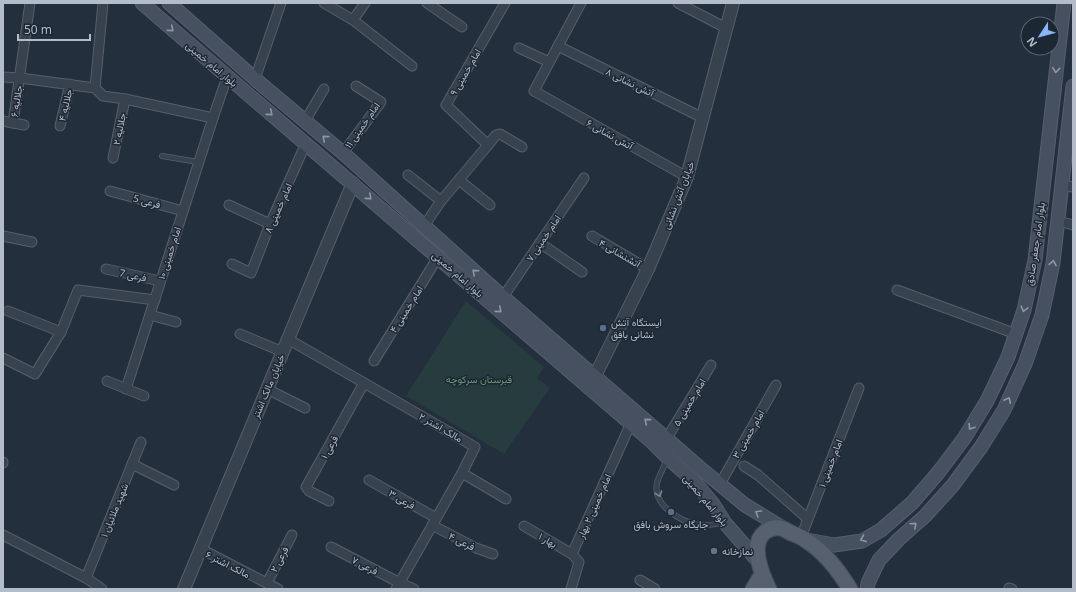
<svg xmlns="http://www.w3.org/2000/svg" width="1076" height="592" font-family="'Noto Sans',Vazirmatn,sans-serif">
<rect width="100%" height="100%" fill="#242f3e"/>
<polygon fill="#263c3f" points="466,301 544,367 537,378 550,388 504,454 406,396"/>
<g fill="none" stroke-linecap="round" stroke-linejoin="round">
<g stroke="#565f6c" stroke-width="6">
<g id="service">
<polyline points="162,156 198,162"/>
<path d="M667 460C664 467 659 475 657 483 652 505 681 522 699 525 706 526 716 524 723 523"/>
</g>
</g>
<g stroke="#565f6c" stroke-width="11">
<g id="minor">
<polyline points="324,3 353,20 365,3"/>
<polyline points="427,3 462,27"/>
<polyline points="581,3 534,91 687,177"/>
<polyline points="678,3 726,28"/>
<polyline points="353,20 412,66"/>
<polyline points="558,46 703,118"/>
<polyline points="519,48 549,62"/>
<polyline points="3,77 20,78 95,88 103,96 125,99 213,118"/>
<polyline points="255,79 281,3"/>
<polyline points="95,88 103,3"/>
<polyline points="3,121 24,125"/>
<polyline points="305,121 324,89"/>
<polyline points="13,123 30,3"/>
<polyline points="60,126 70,84"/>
<polyline points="488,145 496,135 500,134 522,147"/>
<polyline points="343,153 381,102 356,86"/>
<polyline points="113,158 125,99"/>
<polyline points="408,175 441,201"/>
<polyline points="459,180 490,205"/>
<polyline points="1062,185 1073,187"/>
<polyline points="110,191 183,211"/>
<polyline points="229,205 270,224"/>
<polyline points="1058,221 1073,225"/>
<polyline points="424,226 441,201 488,145 446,105 505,3"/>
<polyline points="3,236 32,242"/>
<polyline points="592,236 648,269"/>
<polyline points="540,243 582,272"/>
<polyline points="232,264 251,273 270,224 306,143"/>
<polyline points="106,269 160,281"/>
<polyline points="897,290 1016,334"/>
<polyline points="503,297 584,178"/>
<polyline points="8,311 61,332"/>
<polyline points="150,315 176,322"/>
<polyline points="240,334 283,352"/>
<polyline points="288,339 475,447 462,473 396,589"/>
<polyline points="3,358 35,374 61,332 78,290 155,300"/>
<polyline points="374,361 438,257"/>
<polyline points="107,381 144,396"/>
<polyline points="126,389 213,118 227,77"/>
<polyline points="267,389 305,408"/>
<polyline points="667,438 711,365"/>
<polyline points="3,463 3,462"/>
<polyline points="132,464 174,485"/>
<polyline points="744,466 758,475 808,519"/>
<polyline points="462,473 506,499"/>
<polyline points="369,480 436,518"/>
<polyline points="720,484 776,385"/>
<polyline points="329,501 309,491 306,487 364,383"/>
<polyline points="432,525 476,548 493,554"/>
<polyline points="524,526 572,554"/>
<polyline points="3,535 86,578 102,589"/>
<polyline points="801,537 859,388"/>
<polyline points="331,547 400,583 414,589"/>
<polyline points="201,549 278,589"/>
<polyline points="86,578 141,442"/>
<polyline points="640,580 655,589"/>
<polyline points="267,583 292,535"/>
<polyline points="1009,588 1012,589"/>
<polyline points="571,589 579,562 572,554 631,423"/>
</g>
</g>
<g stroke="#565f6c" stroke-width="14">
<g id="tertiary">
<polyline points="595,376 648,269 687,177 733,3"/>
<polyline points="184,589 353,183"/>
</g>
</g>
<g stroke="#565f6c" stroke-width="15">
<g id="secondary">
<polyline points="142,3 650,440 668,458 693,480 713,504 725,523 758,561"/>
<polyline points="169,3 255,79 343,153 503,297 700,468 745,505 786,530"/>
<polyline points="807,540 834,545 862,541 881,530 912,503 938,473 965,437 987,401 1008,357 1024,310 1035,260 1064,3"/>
<polyline points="867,589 868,583 879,560 899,539 925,516 953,485 981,447 1004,410 1025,364 1042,315 1053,263 1073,86"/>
</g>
</g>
<g stroke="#414a57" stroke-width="17">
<g id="primary">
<polyline points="753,589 762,574"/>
<path d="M769 589C762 575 749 544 765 532 769 529 774 527 780 528 783 528 787 531 791 533 796 535 802 537 807 541 824 552 839 571 850 589"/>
</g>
</g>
<use href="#service" stroke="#38414e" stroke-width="4.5"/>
<use href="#minor" stroke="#38414e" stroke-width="9"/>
<use href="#tertiary" stroke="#38414e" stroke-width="12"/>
<use href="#secondary" stroke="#465061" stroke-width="13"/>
<use href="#primary" stroke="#56606e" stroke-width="15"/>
</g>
<defs><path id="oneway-chevron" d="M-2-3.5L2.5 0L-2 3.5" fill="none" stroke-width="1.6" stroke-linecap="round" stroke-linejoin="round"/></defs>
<g stroke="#8e96a5">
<use href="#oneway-chevron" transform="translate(171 29) rotate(41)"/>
<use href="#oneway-chevron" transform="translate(1056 70) rotate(96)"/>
<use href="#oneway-chevron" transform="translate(270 113) rotate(40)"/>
<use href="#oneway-chevron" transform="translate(325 138) rotate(-140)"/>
<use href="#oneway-chevron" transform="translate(369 197) rotate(41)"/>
<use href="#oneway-chevron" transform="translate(1053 263) rotate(-80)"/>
<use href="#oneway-chevron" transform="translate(475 272) rotate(-138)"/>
<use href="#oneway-chevron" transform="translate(1024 309) rotate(105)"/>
<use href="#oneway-chevron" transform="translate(499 310) rotate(41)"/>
<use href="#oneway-chevron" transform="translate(1008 400) rotate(-65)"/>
<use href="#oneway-chevron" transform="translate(647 421) rotate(-140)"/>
<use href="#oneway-chevron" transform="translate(971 427) rotate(122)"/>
<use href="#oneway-chevron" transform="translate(758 513) rotate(-149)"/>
<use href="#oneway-chevron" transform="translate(914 525) rotate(-42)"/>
<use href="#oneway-chevron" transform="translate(863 539) rotate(159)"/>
</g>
<use stroke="#7c8592" href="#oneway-chevron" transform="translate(659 494) rotate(71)"/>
<g fill="#5c6f8a" stroke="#1d2633" stroke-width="1.5">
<circle cx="603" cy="328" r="4"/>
<circle cx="671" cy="512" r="4"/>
</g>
<circle fill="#6b7280" stroke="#1d2633" stroke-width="1.5" cx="714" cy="551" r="4"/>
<g text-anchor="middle" stroke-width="3" stroke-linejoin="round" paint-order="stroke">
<g font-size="10" fill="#b4bcc9" stroke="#1d2633">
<text transform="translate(212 64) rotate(40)" y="4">بلوار امام خمینی</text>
<text transform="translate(465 72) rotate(-60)" y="4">امام خمینی ۹</text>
<text transform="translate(630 82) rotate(26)" y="4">آتش نشانی ۸</text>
<text transform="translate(16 101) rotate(-81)" y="4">جلالیه ۶</text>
<text transform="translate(65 105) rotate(-77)" y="4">جلالیه ۴</text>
<text transform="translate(362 125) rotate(-55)" y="4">امام خمینی ۱۱</text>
<text transform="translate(119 129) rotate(-79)" y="4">جلالیه ۲</text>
<text transform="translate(610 134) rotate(29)" y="4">آتش نشانی ۶</text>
<text transform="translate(678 195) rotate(-69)" y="4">خیابان آتش نشانی</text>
<text transform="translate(147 201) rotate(15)" y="4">فرعی 5</text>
<text transform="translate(278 208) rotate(-66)" y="4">امام خمینی ۸</text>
<text transform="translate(543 238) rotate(-56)" y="4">امام خمینی ۷</text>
<text transform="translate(1035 244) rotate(-82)" y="4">بلوار امام جعفر صادق</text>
<text transform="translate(169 253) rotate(-72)" y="4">امام خمینی ۱۰</text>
<text transform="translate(620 253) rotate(30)" y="4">آتشنشانی ۴</text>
<text transform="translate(458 274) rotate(41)" y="4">بلوار امام خمینی</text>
<text transform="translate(133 275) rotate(12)" y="4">فرعی 7</text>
<text transform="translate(406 309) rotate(-58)" y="4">امام خمینی ۴</text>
<text transform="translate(268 386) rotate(-67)" y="4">خیابان مالک اشتر</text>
<text transform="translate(689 402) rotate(-59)" y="4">امام خمینی ۵</text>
<text transform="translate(441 427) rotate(30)" y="4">مالک اشتر ۲</text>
<text transform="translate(748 434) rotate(-60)" y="4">امام خمینی ۳</text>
<text transform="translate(329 447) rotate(-61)" y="4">فرعی ۱</text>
<text transform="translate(830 463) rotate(-69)" y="4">امام خمینی ۱</text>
<text transform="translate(402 499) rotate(30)" y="4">فرعی ۳</text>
<text transform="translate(706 500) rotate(50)" y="4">بلوار امام خمینی</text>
<text transform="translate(594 506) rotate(-66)" y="4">امام خمینی ۲ بهار</text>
<text transform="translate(114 510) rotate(-68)" y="4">شهید ملائیان ۱</text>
<text transform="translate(548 540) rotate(30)" y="4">بهار ۱</text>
<text transform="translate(462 541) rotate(26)" y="4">فرعی ۴</text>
<text transform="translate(279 559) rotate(-62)" y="4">فرعی ۲</text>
<text transform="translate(228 564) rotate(27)" y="4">مالک اشتر ۶</text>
<text transform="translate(365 565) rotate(28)" y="4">فرعی ۷</text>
</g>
<g font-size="10" fill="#b4bcc9" stroke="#1d2633" text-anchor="start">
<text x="611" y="326">ایستگاه آتش<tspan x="611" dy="12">نشانی بافق</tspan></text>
<text x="671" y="528" text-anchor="middle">جایگاه سروش بافق</text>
<text x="722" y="555">نمازخانه</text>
</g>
<g font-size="10" fill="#6b9a76" stroke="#1d2633">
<text x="479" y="383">قبرستان سرکوچه</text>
</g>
</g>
<rect width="1076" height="592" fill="none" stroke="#b4bcc9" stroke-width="8"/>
<g transform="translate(1040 36) rotate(234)"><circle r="19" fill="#1d2633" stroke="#59626f"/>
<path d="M0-3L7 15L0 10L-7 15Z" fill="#8ab4f8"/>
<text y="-6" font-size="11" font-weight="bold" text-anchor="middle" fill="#b4bcc9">N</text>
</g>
<path d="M18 34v6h72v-6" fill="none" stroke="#b4bcc9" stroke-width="2"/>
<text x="24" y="34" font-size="12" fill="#b4bcc9" stroke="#1d2633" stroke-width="3" paint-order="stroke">50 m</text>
</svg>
